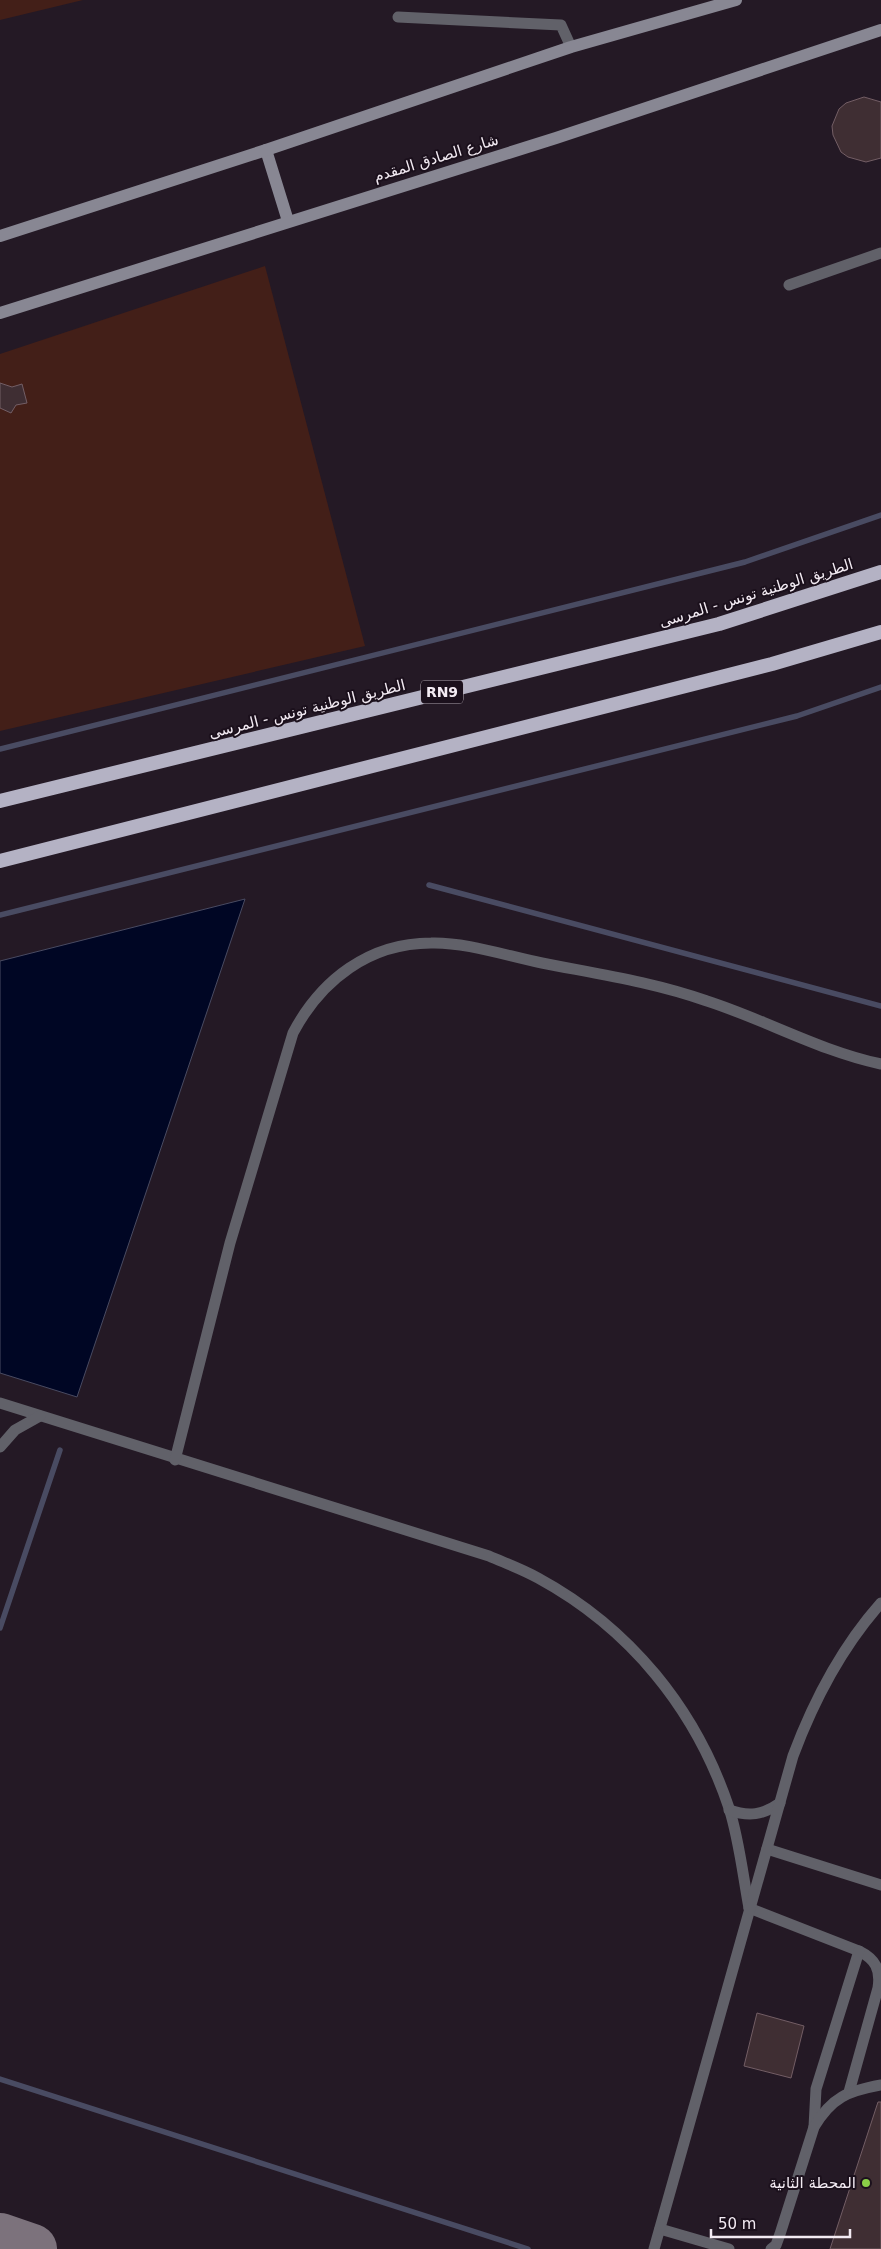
<svg xmlns="http://www.w3.org/2000/svg" width="881" height="2249" font-family="'DejaVu Sans',Vazirmatn,sans-serif">
<rect width="100%" height="100%" fill="#241925"/>
<g fill="#431f18">
<polygon points="0,0 83,0 0,20"/>
<polygon points="265,266 365,646 0,731 0,354"/>
</g>
<polygon fill="#000624" stroke="#494b62" points="245,899 77,1397 0,1373 0,961"/>
<g fill="none" stroke-linecap="round" stroke-linejoin="round">
<g stroke="#494b62" stroke-width="5.5">
<polyline points="0,749 745,562 881,515"/>
<polyline points="429,885 881,1006"/>
<polyline points="0,915 797,716 881,687"/>
<polyline points="0,1628 60,1450"/>
<polyline points="0,2079 528,2249"/>
</g>
<polyline stroke="#7c727c" stroke-width="50" points="0,2238 32,2249"/>
</g>
<g fill="#3f2e33" stroke="#735e65">
<polygon points="864,97 881,102 881,158 866,162 848,157 841,152 833,135 832,126 839,109 846,103"/>
<polygon points="0,383 12,387 22,384 27,403 16,405 11,413 0,408"/>
<polygon points="757,2013 804,2026 791,2078 744,2066"/>
<polygon points="878,2102 881,2102 881,2249 830,2249"/>
</g>
<g fill="none" stroke-linecap="round" stroke-linejoin="round">
<g stroke="#616169" stroke-width="11">
<polyline points="398,17 561,25 571,47"/>
<polyline points="789,285 881,253"/>
<path d="M0 1403 489 1556C505 1563 522 1569 538 1578 630 1628 696 1709 729 1808 739 1839 743 1876 749 1908"/>
<polyline points="0,1447 15,1430 40,1416"/>
<path d="M175 1460 230 1243 293 1033C321 980 369 943 431 943 466 942 507 956 542 963 598 974 653 982 707 1001 766 1020 820 1051 881 1064"/>
<path d="M729 1810C749 1817 763 1815 780 1803"/>
<polyline points="767,1849 881,1885"/>
<path d="M749 1908 859 1951C875 1959 881 1969 878 1988L849 2092"/>
<polyline points="814,2127 816,2089 859,1951"/>
<polyline points="660,2229 729,2249"/>
<path d="M654 2249 793 1756C814 1700 841 1648 881 1603"/>
<path d="M771 2249 776 2245 780 2234 814 2127C832 2097 848 2091 881 2085"/>
</g>
<g stroke="#888793" stroke-width="12">
<polyline points="266,150 288,221"/>
<polyline points="0,236 266,150 571,47 736,0"/>
<polyline points="0,313 556,138 881,30"/>
</g>
<g stroke="#b4b2c4" stroke-width="14">
<polyline points="0,801 719,624 881,572"/>
<polyline points="0,861 772,664 881,632"/>
</g>
</g>
<circle fill="#8ace47" stroke="#1b101c" stroke-width="2" cx="866" cy="2183" r="5"/>
<g text-anchor="middle" stroke-width="4" stroke-linejoin="round" paint-order="stroke">
<rect fill="#1b101c" stroke="#b2a9b2" stroke-width="1" x="421" y="680.5" width="42" height="23" rx="4"/>
<g font-size="14" font-weight="bold" fill="#f3ebf3">
<text x="442" y="697">RN9</text>
</g>
<g font-size="15" fill="#f3ebf3" stroke="#1b101c">
<text transform="translate(436 158) rotate(-17)" y="5">شارع الصادق المقدم</text>
<text transform="translate(756 593) rotate(-17)" y="5">الطريق الوطنية تونس - المرسى</text>
<text transform="translate(307 709) rotate(-14)" y="5">الطريق الوطنية تونس - المرسى</text>
</g>
<g font-size="15" fill="#f3ebf3" stroke="#1b101c" text-anchor="end">
<text x="856" y="2188">المحطة الثانية</text>
</g>
</g>
<path d="M711 2229v8h139v-8" fill="none" stroke="#f3ebf3" stroke-width="2.5"/>
<text x="718" y="2229" font-size="15" fill="#f3ebf3" stroke="#1b101c" stroke-width="4" paint-order="stroke">50 m</text>
</svg>
